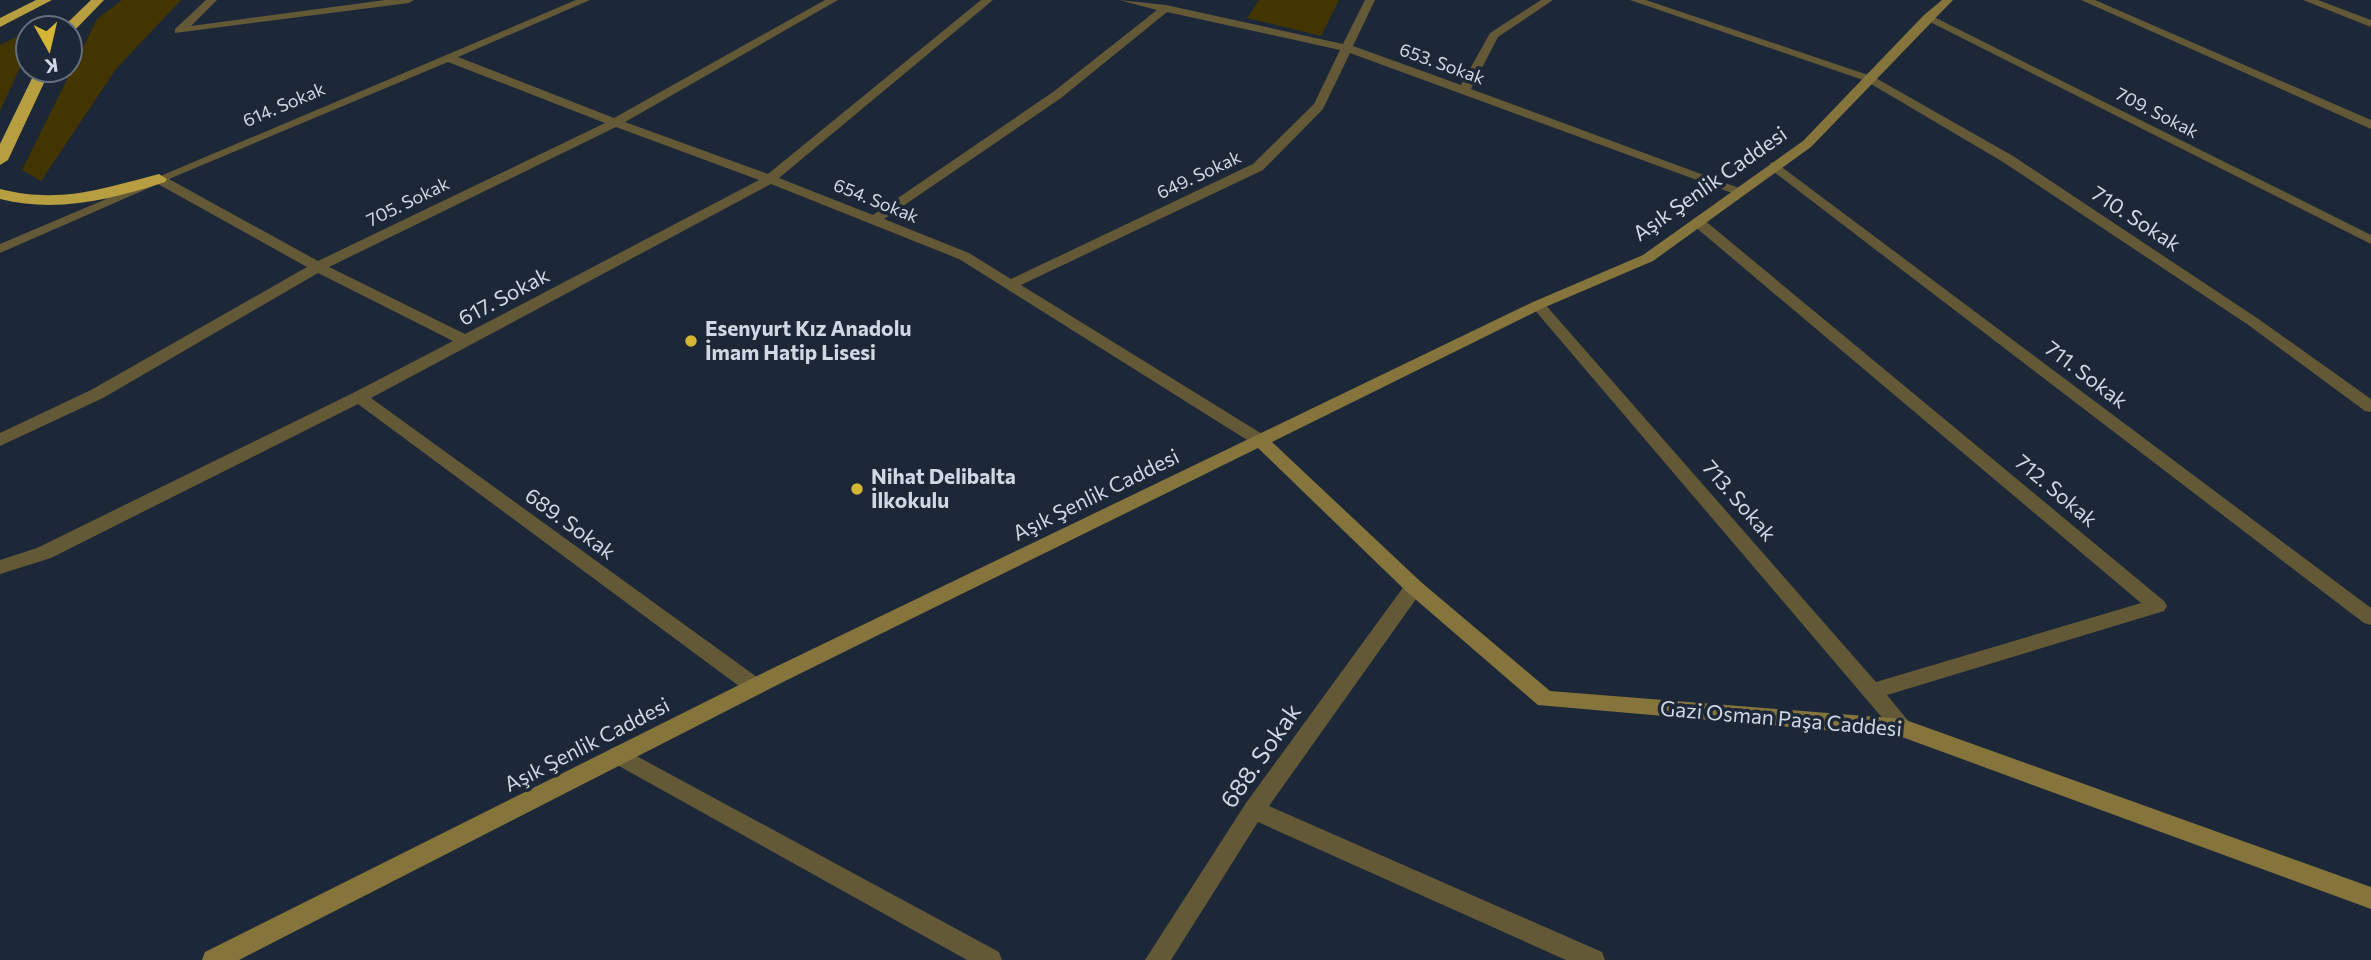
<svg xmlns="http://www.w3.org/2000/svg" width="2371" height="960" font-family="Commissioner,sans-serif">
<rect width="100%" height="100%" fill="#1c2738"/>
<g fill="#423500">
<polygon points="122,0 181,0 116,69 41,181 22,170 97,19"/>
<polygon points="1259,0 1339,0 1321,36 1247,18"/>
<polygon points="28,31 28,50 0,111 0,45"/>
</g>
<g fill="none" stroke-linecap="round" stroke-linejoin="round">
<g fill="#635937" fill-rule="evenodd">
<polygon points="206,0 217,0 191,26 385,0 414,0 409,3 175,33 175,29"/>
<path d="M576 0H590L458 57 614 118 825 0H838L625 122 768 174 981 0H993L779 178 873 215 1053 92 1157 10 1119 0 1166 5 1343 44 1365 0H1375L1353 46 1461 85 1490 33 1541 0H1553L1498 37 1471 89 1747 191 1745 194H1735L1350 53 1323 109 1263 170 1021 285 1267 437 1269 441 1267 445H1255L959 259 771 184 371 398 761 680 764 686 761 692 754 694 747 692 358 404 51 558 0 574V560L37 548 353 393 453 341 318 273 103 398 0 446V433L91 390 307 267 158 184 0 253V244ZM1167 12 1340 50 1314 104 1253 164 1011 279 969 253 884 219 1061 98ZM448 62 605 123 318 261 169 179ZM616 127 759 180 465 334 329 267Z"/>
<polygon points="1630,0 1646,0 1874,77 2013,156 2257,318 2371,399 2371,412 2365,411 2247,324 2003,162 1866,81"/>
<polygon points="2081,0 2095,0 2371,120 2371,129"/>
<polygon points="2303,0 2318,0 2371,20 2371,27"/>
<polygon points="1928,14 2371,235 2371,244 1924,19 1923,17"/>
<polygon points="1775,162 2371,608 2371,625 2364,623 1770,169 1770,163"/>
<polygon points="1698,218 1703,219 2164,601 2167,606 2164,611 1887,695 1914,728 1910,734 1903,737 1896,734 1533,308 1531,305 1533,302 1543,302 1876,682 2141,603 1693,225 1691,222"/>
<polygon points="1414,580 1421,582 1424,587 1421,592 1269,806 1602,952 1605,960 1566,960 1258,822 1171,960 1145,960 1246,803 1407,582"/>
<polygon points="618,746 999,952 1002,960 967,960 610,761 607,755 610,749"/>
</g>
<polygon fill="#85753c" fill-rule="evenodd" points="1942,0 1953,0 1811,147 1653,261 1543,308 1272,442 1421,582 1550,691 1903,719 2371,887 2371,909 1902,737 1538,705 1407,592 1258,448 781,683 239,960 202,960 205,952 767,671 1533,302 1643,255 1803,141 1924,15"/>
<g fill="#b79e40" fill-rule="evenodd">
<polygon points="36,0 52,0 0,27 0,18"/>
<polygon points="91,0 104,0 74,31 62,28"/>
<polygon points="36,70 50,70 8,160 0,165 0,144"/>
<path d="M159 174 167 179 165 182C110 200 57 213 0 199V189C60 204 101 189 159 174Z"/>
</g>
</g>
<g fill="#d5b534" stroke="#1c2738" stroke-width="2.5">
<circle cx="691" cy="341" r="7"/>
<circle cx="857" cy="489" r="7"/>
</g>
<g text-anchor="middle" stroke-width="7" stroke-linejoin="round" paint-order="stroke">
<g font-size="18" fill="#d0d8e3" stroke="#1c2738">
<text transform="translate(1442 64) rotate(20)" y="6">653. Sokak</text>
<text transform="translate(284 105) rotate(-23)" y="6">614. Sokak</text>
<text transform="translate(2157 113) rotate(27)" y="6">709. Sokak</text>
<text transform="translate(1199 175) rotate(-25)" y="6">649. Sokak</text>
<text transform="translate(876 201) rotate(22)" y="6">654. Sokak</text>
<text transform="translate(408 202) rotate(-26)" y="6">705. Sokak</text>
</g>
<g font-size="21" fill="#d0d8e3" stroke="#1c2738">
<text transform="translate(1710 184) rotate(-35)" y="7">Aşık Şenlik Caddesi</text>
<text transform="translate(2136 219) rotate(33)" y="7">710. Sokak</text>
<text transform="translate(504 297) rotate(-28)" y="7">617. Sokak</text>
<text transform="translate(2086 375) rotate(37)" y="7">711. Sokak</text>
<text transform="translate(2056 491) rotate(40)" y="7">712. Sokak</text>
<text transform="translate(1096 495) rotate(-26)" y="7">Aşık Şenlik Caddesi</text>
<text transform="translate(1739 501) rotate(49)" y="7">713. Sokak</text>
<text transform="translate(570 524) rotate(36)" y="7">689. Sokak</text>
<text transform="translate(1781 719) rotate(5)" y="7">Gazi Osman Paşa Caddesi</text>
<text transform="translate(587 745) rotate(-27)" y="7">Aşık Şenlik Caddesi</text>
</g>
<g font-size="21" font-weight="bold" fill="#d0d8e3" stroke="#1c2738" text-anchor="start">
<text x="705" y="336">Esenyurt Kız Anadolu<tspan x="705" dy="24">İmam Hatip Lisesi</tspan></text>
<text x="871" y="484">Nihat Delibalta<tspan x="871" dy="24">İlkokulu</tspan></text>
</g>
<g font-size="24" fill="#d0d8e3" stroke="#1c2738">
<text transform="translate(1261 756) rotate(-55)" y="8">688. Sokak</text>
</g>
</g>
<g transform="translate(49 49) rotate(172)"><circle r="33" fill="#1c2738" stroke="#646e7c" stroke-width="2"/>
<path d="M0-5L12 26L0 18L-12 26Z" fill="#d5b534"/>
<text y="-10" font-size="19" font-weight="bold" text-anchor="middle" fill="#d0d8e3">K</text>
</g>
</svg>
